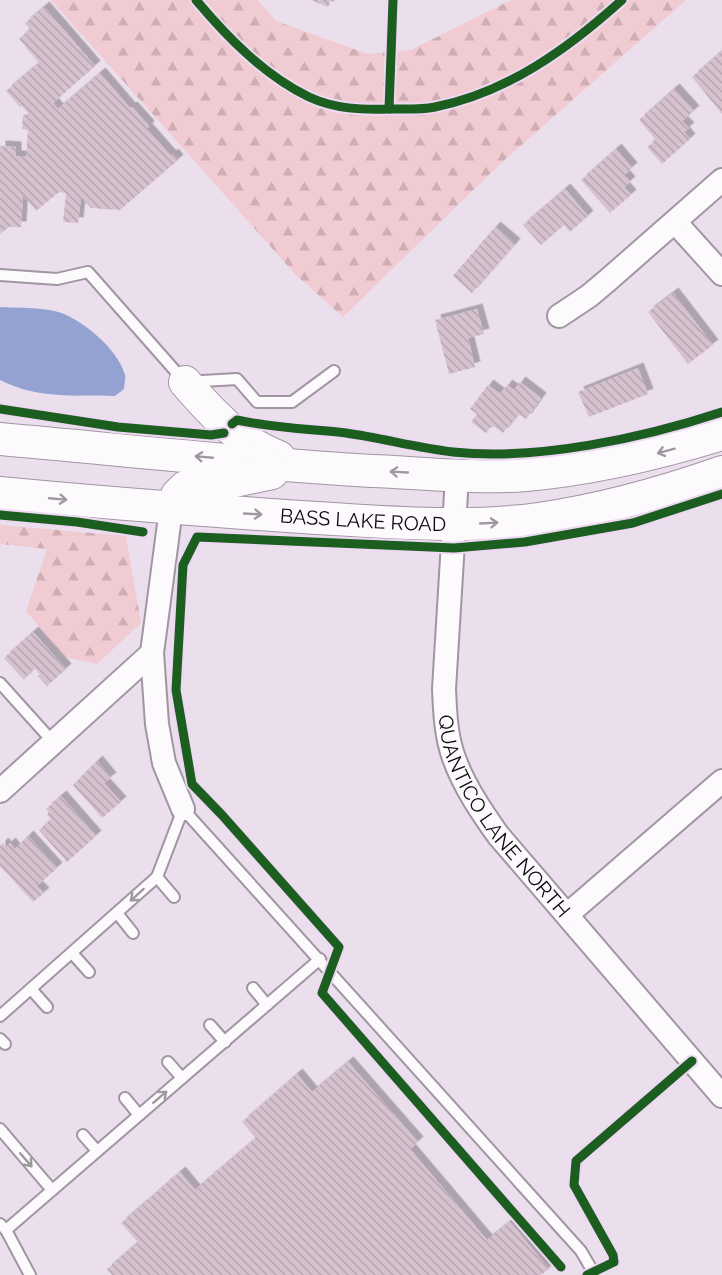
<svg xmlns="http://www.w3.org/2000/svg" width="722" height="1275" font-family="Raleway,sans-serif">
<defs>
<pattern id="forest-firs" width="22" height="20" patternUnits="userSpaceOnUse" patternTransform="scale(1.5)"><rect width="22" height="20" fill="#f1cbd2"/><path d="M5 1l3.5 6h-7zM16 11l3.5 6h-7z" fill="#ceadb3"/></pattern>
<pattern id="building-back-hatch" width="6" height="6" patternUnits="userSpaceOnUse" patternTransform="scale(1.5)"><rect width="6" height="6" fill="#d6c2cf"/><path d="M-1 5l2 2M0 0l6 6M5-1l2 2" fill="none" stroke="#b7a5b1"/></pattern>
<filter id="shadow"><feDropShadow dx="5.5" dy="-5.5" stdDeviation="0" flood-color="#0004"/></filter>
</defs>
<rect width="100%" height="100%" fill="#ebdeed"/>
<g fill="url(#forest-firs)">
<polygon points="51,0 258,0 276,21 368,54 411,50 511,0 686,0 500,164 343,317 294,273"/>
<polygon points="0,525 126,536 141,623 97,664 65,657 26,611 47,549 0,544"/>
</g>
<path fill="#94a2d1" d="M0 307C19 308 47 307 64 314 87 324 118 350 125 375 126 379 124 385 124 389L115 396C75 395 37 399 0 380Z"/>
<g fill="url(#building-back-hatch)" filter="url(#shadow)">
<polygon points="311,0 331,0 328,7"/>
<polygon points="44,7 95,66 53,103 58,109 100,73 130,108 132,107 149,126 147,129 171,156 173,154 178,160 120,210 91,208 81,197 78,223 63,222 66,193 59,192 36,211 23,195 21,227 9,227 0,234 0,146 16,147 16,156 26,156 28,130 22,129 23,115 29,114 22,106 20,107 6,91 39,63 19,39 30,29 25,23"/>
<polygon points="722,51 722,114 692,77"/>
<polygon points="674,89 694,111 682,121 689,128 684,132 690,139 662,164 647,147 656,140 639,120"/>
<polygon points="616,149 632,168 624,175 630,182 624,187 631,195 610,213 581,180"/>
<polygon points="565,189 588,216 570,232 564,225 541,245 523,225"/>
<polygon points="495,227 515,244 472,293 453,276"/>
<polygon points="673,293 713,345 688,364 648,312"/>
<polygon points="477,309 484,334 468,338 475,367 449,374 435,320"/>
<polygon points="638,368 648,394 589,417 578,392"/>
<polygon points="520,382 541,398 526,419 518,414 503,433 492,425 486,433 471,422 477,414 470,409 488,385 500,394 507,385 514,390"/>
<polygon points="33,632 66,669 47,686 38,676 40,674 34,668 24,680 4,658"/>
<polygon points="97,761 111,778 104,783 121,802 102,818 73,785"/>
<polygon points="61,796 96,836 67,862 39,830 51,819 47,814 49,812 46,809"/>
<polygon points="28,836 57,868 37,886 44,893 33,902 0,866 0,846 3,843 6,847 10,843 15,849"/>
<polygon points="348,1062 418,1142 410,1149 487,1240 510,1222 549,1269 541,1275 112,1275 107,1269 138,1242 121,1223 180,1172 195,1190 256,1138 242,1122 297,1074 312,1092"/>
</g>
<g fill="none" stroke-linecap="round" stroke-linejoin="round">
<g stroke="#a096a2" stroke-width="14">
<g id="lane">
<polyline points="0,275 57,279 88,272 185,382 237,379 257,402 292,402 334,371"/>
<polyline points="0,683 54,743"/>
<polyline points="157,877 174,897"/>
<polyline points="117,913 133,933"/>
<polyline points="72,953 89,972"/>
<polyline points="253,988 267,1005"/>
<polyline points="31,989 47,1007"/>
<polyline points="0,1016 157,877 183,809 581,1251 595,1275"/>
<polyline points="210,1025 225,1042"/>
<polyline points="0,1039 5,1044"/>
<polyline points="168,1062 182,1078"/>
<polyline points="125,1098 139,1115"/>
<polyline points="0,1129 52,1190"/>
<polyline points="83,1135 97,1151"/>
<polyline points="0,1224 6,1230 30,1275"/>
<polyline points="6,1230 320,959"/>
</g>
</g>
<g stroke="#a096a2" stroke-width="26">
<g id="street">
<polyline points="675,222 722,274"/>
<polyline points="559,316 589,296 608,280 722,180"/>
<path id="s1" d="M457 477 444 689C445 712 446 737 454 758 464 786 481 811 498 835L722 1096"/>
<polyline points="152,653 157,724 164,763 183,809"/>
<polyline points="0,791 152,653 171,509"/>
<polyline points="568,914 722,781"/>
</g>
</g>
<g stroke="#a096a2" stroke-width="34">
<g id="secondary">
<path d="M185 382C214 416 237 440 279 457"/>
<path d="M0 439C124 450 248 464 372 471 423 473 475 479 526 475 594 469 657 454 722 434"/>
<path id="s2" d="M0 493C105 503 211 511 316 518 389 522 465 529 538 519 601 510 662 493 722 472"/>
<polyline points="171,509 177,495 185,487 198,484 220,484 272,473"/>
</g>
</g>
<use href="#lane" stroke="#fcfafc" stroke-width="10"/>
<use href="#street" stroke="#fcfafc" stroke-width="22"/>
<use href="#secondary" stroke="#fcfafc" stroke-width="32"/>
<g stroke="#efd8f3" stroke-width="13">
<g id="cycleway">
<path d="M196 0C228 38 264 75 309 97 335 109 362 110 389 109 404 109 420 110 435 107 507 93 569 48 622 0"/>
<polyline points="389,109 393,0"/>
<polyline points="0,409 118,427 211,435 224,433"/>
<path d="M232 424 237 420C274 428 308 429 346 433 382 438 417 448 453 452 537 461 643 438 722 412"/>
<polyline points="0,515 77,522 143,532"/>
<polyline points="561,1267 322,993 339,947 222,815 192,784 176,690 183,565 197,537 454,548 525,542 633,523 722,494"/>
<polyline points="587,1275 614,1262 613,1255 574,1185 576,1161 692,1061"/>
</g>
</g>
<use href="#cycleway" stroke="#1b5e20" stroke-width="9"/>
</g>
<defs><path id="oneway-shaft" d="M-6 0H5M1.5-3L5.5 0L1.5 3" fill="none" stroke-width="1.6" stroke-linecap="round" stroke-linejoin="round" transform="scale(1.5)"/></defs>
<g stroke="#9e999e">
<use href="#oneway-shaft" transform="translate(666 451) rotate(165)"/>
<use href="#oneway-shaft" transform="translate(204 457) rotate(-175)"/>
<use href="#oneway-shaft" transform="translate(399 472) rotate(-177)"/>
<use href="#oneway-shaft" transform="translate(58 499) rotate(5)"/>
<use href="#oneway-shaft" transform="translate(253 514) rotate(3)"/>
<use href="#oneway-shaft" transform="translate(489 523) rotate(-3)"/>
<use href="#oneway-shaft" transform="translate(137 895) rotate(138)"/>
<use href="#oneway-shaft" transform="translate(160 1097) rotate(-41)"/>
<use href="#oneway-shaft" transform="translate(26 1160) rotate(49)"/>
</g>
<g text-anchor="middle" stroke-width="4.5" stroke-linejoin="round" paint-order="stroke">
<g font-size="20" fill="#100811" stroke="#efd8f3">
<text dy="7" stroke="none"><textPath href="#s2" startOffset="364">BASS LAKE ROAD</textPath></text>
<text dy="7" stroke="none"><textPath href="#s1" startOffset="357">QUANTICO LANE NORTH</textPath></text>
</g>
</g>
</svg>
